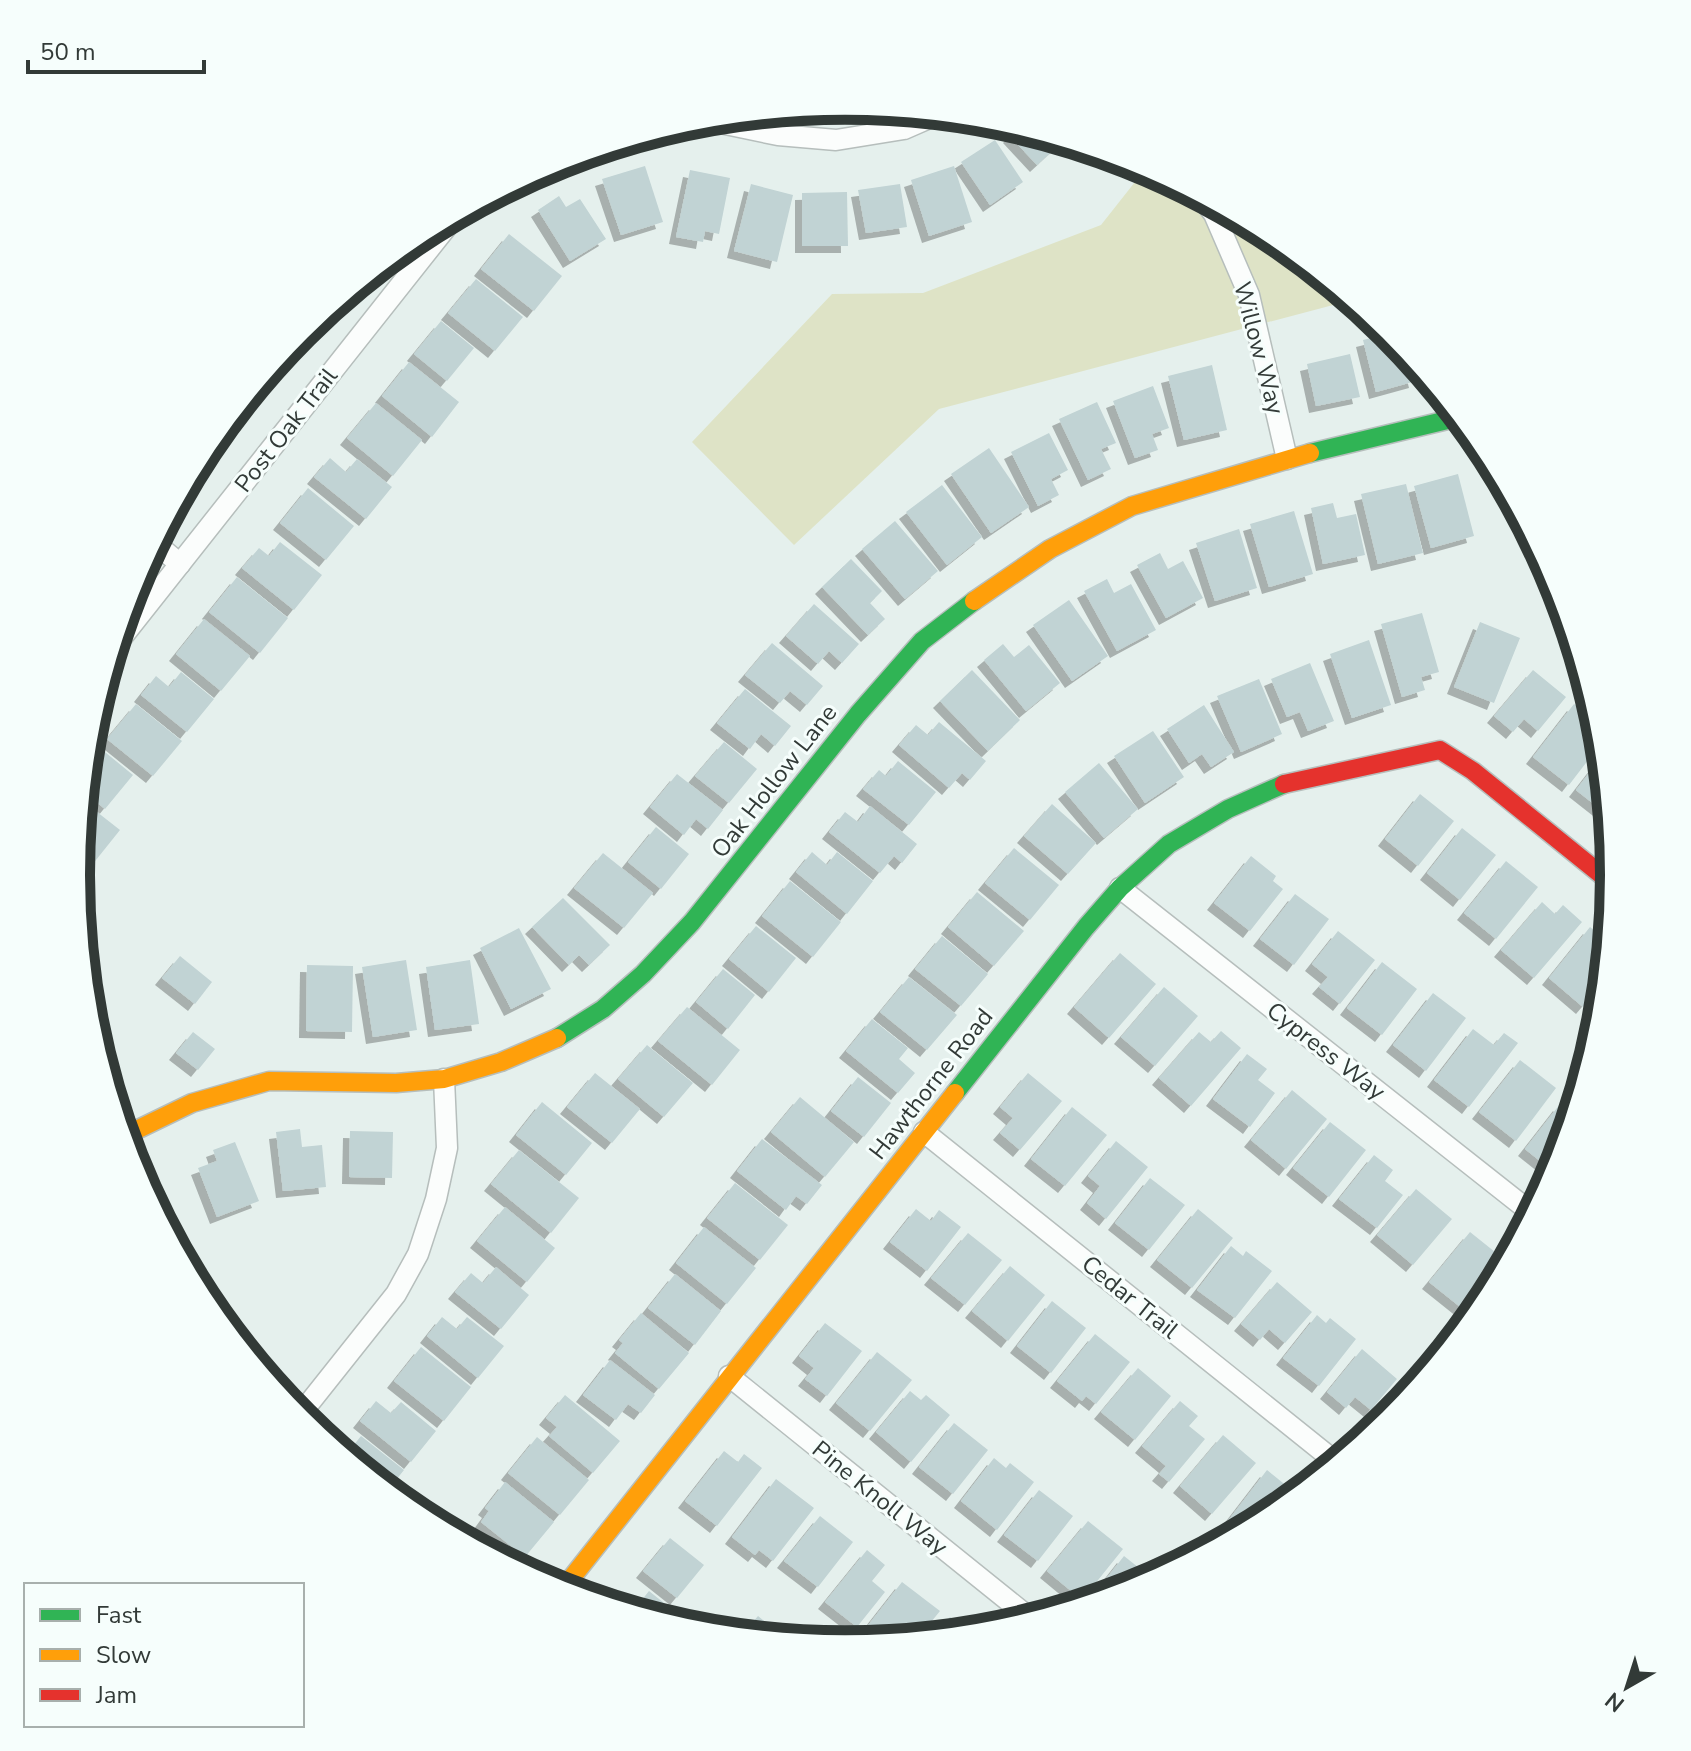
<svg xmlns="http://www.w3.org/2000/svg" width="1691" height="1751" font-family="'Nunito Sans',sans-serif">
<defs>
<filter id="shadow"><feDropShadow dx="-7" dy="7" stdDeviation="0" flood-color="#0004"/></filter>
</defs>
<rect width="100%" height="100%" fill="#e5f0ed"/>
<polygon fill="#dee3c6" points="1146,168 1273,236 1352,300 939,409 794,545 692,442 832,294 923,293 1101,225"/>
<g fill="#c1d3d4" filter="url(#shadow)">
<polygon points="1018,128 1033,132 1063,141 1037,165 1010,136"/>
<polygon points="995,140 1023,182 990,205 961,162"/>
<polygon points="645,166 663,222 621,235 602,179"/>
<polygon points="954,166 972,222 929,236 911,180"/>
<polygon points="690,170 730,178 719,234 705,231 703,242 676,237"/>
<polygon points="751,184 793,195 777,262 734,251"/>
<polygon points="900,184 907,227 866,233 858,190"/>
<polygon points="847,192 848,246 802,246 802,193"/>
<polygon points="559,196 566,207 580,199 606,239 570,261 538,210"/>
<polygon points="509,234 562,276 534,311 481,269"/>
<polygon points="476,279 523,317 495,351 448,313"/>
<polygon points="441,321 474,348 447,381 414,354"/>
<polygon points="1391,333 1410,356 1416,381 1376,392 1363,340"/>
<polygon points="1350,354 1360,397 1316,406 1307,364"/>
<polygon points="409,362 459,402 432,437 382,396"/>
<polygon points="1212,365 1227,430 1184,440 1168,376"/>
<polygon points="265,375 271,380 254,401 248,396"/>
<polygon points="1153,386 1169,428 1152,434 1158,450 1135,458 1113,401"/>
<polygon points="1097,402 1116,443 1101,449 1111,469 1088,480 1059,419"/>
<polygon points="376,403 422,440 393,476 347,438"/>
<polygon points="230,419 235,423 219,442 214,438"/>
<polygon points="1049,433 1068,470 1051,479 1059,495 1038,506 1011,452"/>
<polygon points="989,448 1029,507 991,533 951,474"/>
<polygon points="330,458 346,472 357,459 392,487 366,519 314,477"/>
<polygon points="1458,474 1474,536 1431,548 1414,486"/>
<polygon points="1406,484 1423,553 1378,564 1361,494"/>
<polygon points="942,485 982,537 947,565 906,512"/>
<polygon points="308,488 354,526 326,560 280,523"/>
<polygon points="1333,503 1337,518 1356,514 1365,555 1323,564 1311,508"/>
<polygon points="1294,511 1313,574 1269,587 1250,524"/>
<polygon points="895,521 938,571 905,599 862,549"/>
<polygon points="1239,529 1257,588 1215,601 1196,543"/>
<polygon points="280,542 322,575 294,610 242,568 259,548 269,556"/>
<polygon points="1160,553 1168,569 1183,561 1203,598 1166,618 1137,565"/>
<polygon points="851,559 882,591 870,603 885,619 868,635 822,587"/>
<polygon points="237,577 288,618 260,653 209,612"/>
<polygon points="1107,579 1114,593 1131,584 1156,630 1117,651 1084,591"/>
<polygon points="1069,600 1108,656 1072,681 1033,625"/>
<polygon points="814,604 859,644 842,663 829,651 818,664 786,636"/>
<polygon points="1422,613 1439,672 1421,677 1425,690 1402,697 1381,624"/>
<polygon points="204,619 250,656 221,691 176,654"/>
<polygon points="1480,622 1520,638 1494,703 1454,687"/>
<polygon points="1369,640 1391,705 1352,718 1330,654"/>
<polygon points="772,643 823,686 807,705 790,691 780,703 745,675"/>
<polygon points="1003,644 1014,657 1029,645 1060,683 1026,711 984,660"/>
<polygon points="1310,663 1334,721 1308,731 1300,712 1287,717 1271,679"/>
<polygon points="972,670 1020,720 988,751 940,701"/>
<polygon points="1533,670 1566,697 1538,731 1524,719 1513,732 1494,716"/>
<polygon points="181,672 214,699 187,732 141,695 156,676 169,687"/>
<polygon points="1259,679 1282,734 1241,752 1217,696"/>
<polygon points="745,689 791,726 775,746 761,734 750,749 717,723"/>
<polygon points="136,704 182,741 153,776 107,739"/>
<polygon points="1574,704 1600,723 1602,742 1569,785 1533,757"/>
<polygon points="1204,705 1234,752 1211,767 1202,754 1189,763 1167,729"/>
<polygon points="939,722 986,761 970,780 962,773 949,788 899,745 916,725 928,735"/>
<polygon points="1153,731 1184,777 1145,803 1114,756"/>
<polygon points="724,742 757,769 729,803 695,776"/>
<polygon points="100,748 133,775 105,809 84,792 87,764"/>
<polygon points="1603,755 1609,816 1576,790"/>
<polygon points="898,761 936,792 909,825 863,789 879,770 886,776"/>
<polygon points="1099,763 1138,809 1104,838 1065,792"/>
<polygon points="677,774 723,810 708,829 696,819 684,835 650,807"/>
<polygon points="1420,794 1454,821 1418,866 1385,839"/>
<polygon points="83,801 120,830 92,865 78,853"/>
<polygon points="1052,804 1096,843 1068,874 1024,836"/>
<polygon points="870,806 917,844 902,863 894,856 880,873 829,832 845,812 858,822"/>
<polygon points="656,827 689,854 661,889 628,862"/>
<polygon points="1462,828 1496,855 1460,900 1427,873"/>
<polygon points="1014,848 1059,885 1030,920 985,883"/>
<polygon points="812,852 827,865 837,852 873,881 847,914 796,872"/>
<polygon points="603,853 653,893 624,928 574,888"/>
<polygon points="1251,856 1276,876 1273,881 1283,889 1250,931 1214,903"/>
<polygon points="1506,861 1538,887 1496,939 1464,913"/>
<polygon points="790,881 841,922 813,957 762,916"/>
<polygon points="977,892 1024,931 994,966 948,927"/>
<polygon points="1295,894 1329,919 1294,965 1260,939"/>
<polygon points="563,898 610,945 589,965 579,955 569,965 532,927"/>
<polygon points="1542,902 1555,914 1563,905 1582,922 1534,978 1501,950"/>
<polygon points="756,926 796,958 769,992 729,959"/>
<polygon points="1590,927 1608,942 1605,981 1583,1007 1549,978"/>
<polygon points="519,928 551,989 511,1009 480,948"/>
<polygon points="1338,931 1375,960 1340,1004 1319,987 1328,977 1312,964"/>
<polygon points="942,936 988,974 961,1006 915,969"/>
<polygon points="1120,953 1156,984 1109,1038 1074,1007"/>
<polygon points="180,956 212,982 195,1004 162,978"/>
<polygon points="406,960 417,1030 373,1037 362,967"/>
<polygon points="470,960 479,1024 435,1030 426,967"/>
<polygon points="1382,962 1417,989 1382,1035 1347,1008"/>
<polygon points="307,965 353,966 352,1032 306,1031"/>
<polygon points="723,969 755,995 728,1029 696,1002"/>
<polygon points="909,977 957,1015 927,1050 880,1012"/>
<polygon points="1164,987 1198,1016 1155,1066 1121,1037"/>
<polygon points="1433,993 1466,1018 1426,1071 1393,1045"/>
<polygon points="687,1007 740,1050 712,1085 658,1041"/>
<polygon points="872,1019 908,1048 899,1059 915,1073 898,1093 846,1051"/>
<polygon points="1473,1029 1494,1045 1504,1033 1518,1043 1469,1107 1434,1080"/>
<polygon points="1221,1031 1241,1048 1191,1106 1159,1078 1199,1032 1211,1042"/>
<polygon points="193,1032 215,1049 198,1070 176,1053"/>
<polygon points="647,1045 693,1083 664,1117 618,1079"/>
<polygon points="1247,1054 1267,1069 1258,1080 1275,1093 1250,1127 1213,1099"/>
<polygon points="1520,1060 1556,1088 1516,1141 1479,1112"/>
<polygon points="595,1073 640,1109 612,1143 567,1107"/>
<polygon points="1028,1073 1062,1101 1020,1150 1000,1133 1013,1118 1000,1107"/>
<polygon points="858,1077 891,1103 864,1137 831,1111"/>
<polygon points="1292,1090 1327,1119 1286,1169 1251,1140"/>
<polygon points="800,1097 854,1142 825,1177 771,1132"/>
<polygon points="542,1102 592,1143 566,1175 516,1135"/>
<polygon points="1560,1104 1573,1115 1555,1173 1525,1149"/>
<polygon points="1072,1107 1107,1135 1065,1186 1031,1159"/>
<polygon points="1330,1122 1366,1150 1329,1197 1293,1168"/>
<polygon points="300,1129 302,1147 322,1145 326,1187 283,1191 276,1132"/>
<polygon points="350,1131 393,1132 392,1178 349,1177"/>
<polygon points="762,1139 822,1185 807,1204 796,1196 786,1210 737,1171"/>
<polygon points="1116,1141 1148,1167 1106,1219 1087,1203 1100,1186 1088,1176"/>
<polygon points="235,1142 259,1201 217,1217 198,1168 217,1161 213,1150"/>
<polygon points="519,1150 579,1198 551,1233 491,1184"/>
<polygon points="1374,1155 1393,1170 1385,1181 1403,1195 1377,1228 1339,1199"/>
<polygon points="1150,1178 1185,1205 1149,1250 1115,1223"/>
<polygon points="735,1183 788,1225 760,1260 707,1218"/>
<polygon points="1416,1189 1452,1219 1413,1265 1377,1235"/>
<polygon points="505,1207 555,1248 527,1282 477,1241"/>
<polygon points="916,1209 931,1221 939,1210 961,1227 927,1271 890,1242"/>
<polygon points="1198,1209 1233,1238 1192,1288 1157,1260"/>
<polygon points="704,1227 756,1268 727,1304 676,1263"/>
<polygon points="1470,1232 1505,1260 1464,1310 1429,1282"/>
<polygon points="968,1233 1002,1260 965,1305 931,1278"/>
<polygon points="173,1241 207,1269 195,1283"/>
<polygon points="1231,1246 1243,1256 1246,1251 1272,1271 1235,1318 1197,1290"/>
<polygon points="1010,1266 1045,1295 1008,1341 972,1311"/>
<polygon points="496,1267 529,1295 501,1329 455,1292 471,1273 483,1283"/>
<polygon points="675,1274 721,1311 695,1345 648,1308"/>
<polygon points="1277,1282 1312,1312 1285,1343 1269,1329 1260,1340 1241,1324"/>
<polygon points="1052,1301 1086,1328 1051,1373 1017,1346"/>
<polygon points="641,1313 689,1353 659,1389 615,1353 623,1343 619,1340"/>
<polygon points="1317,1315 1326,1323 1330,1318 1356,1339 1319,1386 1283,1358"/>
<polygon points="442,1317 457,1329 467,1317 504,1346 478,1378 427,1336"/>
<polygon points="825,1323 862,1351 827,1396 805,1379 814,1368 799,1356"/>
<polygon points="1095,1334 1130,1362 1096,1404 1086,1396 1082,1401 1057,1381"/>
<polygon points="421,1347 471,1387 444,1421 394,1381"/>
<polygon points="1362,1349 1397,1379 1371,1410 1355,1397 1346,1408 1327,1392"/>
<polygon points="246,1351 273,1371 268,1378 246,1352"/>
<polygon points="877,1352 912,1380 870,1431 836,1403"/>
<polygon points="610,1360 655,1395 641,1413 628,1404 616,1420 583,1395"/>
<polygon points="1138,1368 1171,1396 1135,1440 1101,1412"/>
<polygon points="910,1391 921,1400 926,1395 950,1415 911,1462 876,1432"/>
<polygon points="565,1395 620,1441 593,1473 549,1436 557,1427 546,1418"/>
<polygon points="376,1401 391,1413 401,1402 436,1431 411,1462 360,1421"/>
<polygon points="1180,1401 1198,1416 1189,1426 1205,1439 1169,1482 1159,1474 1166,1466 1142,1446"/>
<polygon points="954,1423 988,1450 953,1494 919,1467"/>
<polygon points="1223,1435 1256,1463 1212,1514 1180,1486"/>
<polygon points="361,1436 404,1470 388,1490 337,1448 340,1444 349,1451"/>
<polygon points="537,1437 589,1480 560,1515 508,1473"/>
<polygon points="724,1451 738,1462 744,1454 762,1468 717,1526 685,1501"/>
<polygon points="994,1458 1006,1468 1010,1463 1034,1482 997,1530 961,1501"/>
<polygon points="1267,1470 1298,1495 1273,1516 1236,1535 1224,1526"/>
<polygon points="776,1479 814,1508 773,1561 759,1550 755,1555 732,1537"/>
<polygon points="505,1482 554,1522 525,1557 481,1522 489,1511 485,1508"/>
<polygon points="1039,1490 1073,1516 1038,1561 1004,1535"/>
<polygon points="820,1516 853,1542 818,1587 784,1561"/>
<polygon points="1088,1521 1123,1549 1082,1600 1047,1571"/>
<polygon points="478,1531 521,1565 518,1569 469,1542"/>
<polygon points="670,1538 704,1565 677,1598 643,1571"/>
<polygon points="867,1550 885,1565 872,1581 885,1592 857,1627 825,1602"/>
<polygon points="1124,1556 1153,1579 1140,1587 1088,1602"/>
<polygon points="902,1582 940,1611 918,1638 883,1641 866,1628"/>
<polygon points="649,1591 684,1619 679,1625 615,1606 624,1595 637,1606"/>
<polygon points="758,1616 786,1639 742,1635"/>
<polygon points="950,1617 970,1633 934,1636"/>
</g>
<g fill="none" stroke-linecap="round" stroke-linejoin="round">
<g stroke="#b6bebc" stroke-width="23">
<g id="street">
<polyline points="706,120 778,135 836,140 904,129 936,115"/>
<polyline points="1201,197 1214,214 1249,295 1287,459"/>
<polyline points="155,543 180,564"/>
<polyline points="115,646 456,215"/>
<polyline points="1120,888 1533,1214"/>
<polyline points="924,1132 1337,1463"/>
<polyline points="729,1376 1031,1619"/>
<polyline points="299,1416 396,1294 418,1254 436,1199 447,1148 444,1079"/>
</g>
</g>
<g stroke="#b6bebc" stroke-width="21">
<g id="fast">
<polyline points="1310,453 1460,417"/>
<polyline points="557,1038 603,1009 643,974 692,922 858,714 922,641 974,601"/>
<polyline points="955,1093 1086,927 1120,888 1169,844 1228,809 1284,784"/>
</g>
</g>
<g stroke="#b6bebc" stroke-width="21">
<g id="slow">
<polyline points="974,601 1050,549 1132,506 1310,453"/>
<polyline points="124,1136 192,1103 269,1081 396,1083 444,1079 501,1062 557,1038"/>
<polyline points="562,1590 955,1093"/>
</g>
</g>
<g stroke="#b6bebc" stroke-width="21">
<polyline id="jam" points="1284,784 1440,750 1473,771 1614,885"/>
</g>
<use href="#street" stroke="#fbfdfc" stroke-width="20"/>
<use href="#fast" stroke="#30b455" stroke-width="18"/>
<use href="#slow" stroke="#ff9f0a" stroke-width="18"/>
<use href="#jam" stroke="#e5322d" stroke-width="18"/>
</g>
<g text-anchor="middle" stroke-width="6" stroke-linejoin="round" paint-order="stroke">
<g font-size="24" fill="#323a37" stroke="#f6fefc">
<text transform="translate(1259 348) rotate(75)" y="8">Willow Way</text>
<text transform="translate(286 430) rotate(-52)" y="8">Post Oak Trail</text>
<text transform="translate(774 781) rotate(-52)" y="8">Oak Hollow Lane</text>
<text transform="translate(1326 1051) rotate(38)" y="8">Cypress Way</text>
<text transform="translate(931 1084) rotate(-52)" y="8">Hawthorne Road</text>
<text transform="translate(1130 1297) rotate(39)" y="8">Cedar Trail</text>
<text transform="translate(880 1498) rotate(39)" y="8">Pine Knoll Way</text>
</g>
</g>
<path d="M0 0H1691V1751H0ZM90 875a755 755 0 1 1 1510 0a755 755 0 1 1-1510 0Z" fill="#f6fefc" fill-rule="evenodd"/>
<path fill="none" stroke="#323a37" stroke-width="10" d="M90 875a755 755 0 1 1 1510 0a755 755 0 1 1-1510 0Z"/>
<rect x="24" y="1583" width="280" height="144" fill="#f6fefc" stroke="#a8b0ad" stroke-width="2"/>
<rect x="40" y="1609" width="40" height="12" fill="#30b455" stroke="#a8b0ad" stroke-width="2"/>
<text x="96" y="1623" font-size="24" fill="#323a37">Fast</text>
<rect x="40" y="1649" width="40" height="12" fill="#ff9f0a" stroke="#a8b0ad" stroke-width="2"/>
<text x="96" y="1663" font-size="24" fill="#323a37">Slow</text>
<rect x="40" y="1689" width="40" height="12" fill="#e5322d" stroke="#a8b0ad" stroke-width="2"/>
<text x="96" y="1703" font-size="24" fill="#323a37">Jam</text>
<g transform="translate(1627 1687) rotate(219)" stroke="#f6fefc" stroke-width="6" paint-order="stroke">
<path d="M0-6L14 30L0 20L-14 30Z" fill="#323a37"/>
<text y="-12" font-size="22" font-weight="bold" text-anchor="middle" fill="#323a37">N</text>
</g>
<path d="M28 60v12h176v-12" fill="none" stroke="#323a37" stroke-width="4"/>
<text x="40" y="60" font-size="24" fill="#323a37" stroke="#f6fefc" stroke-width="6" paint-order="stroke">50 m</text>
</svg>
